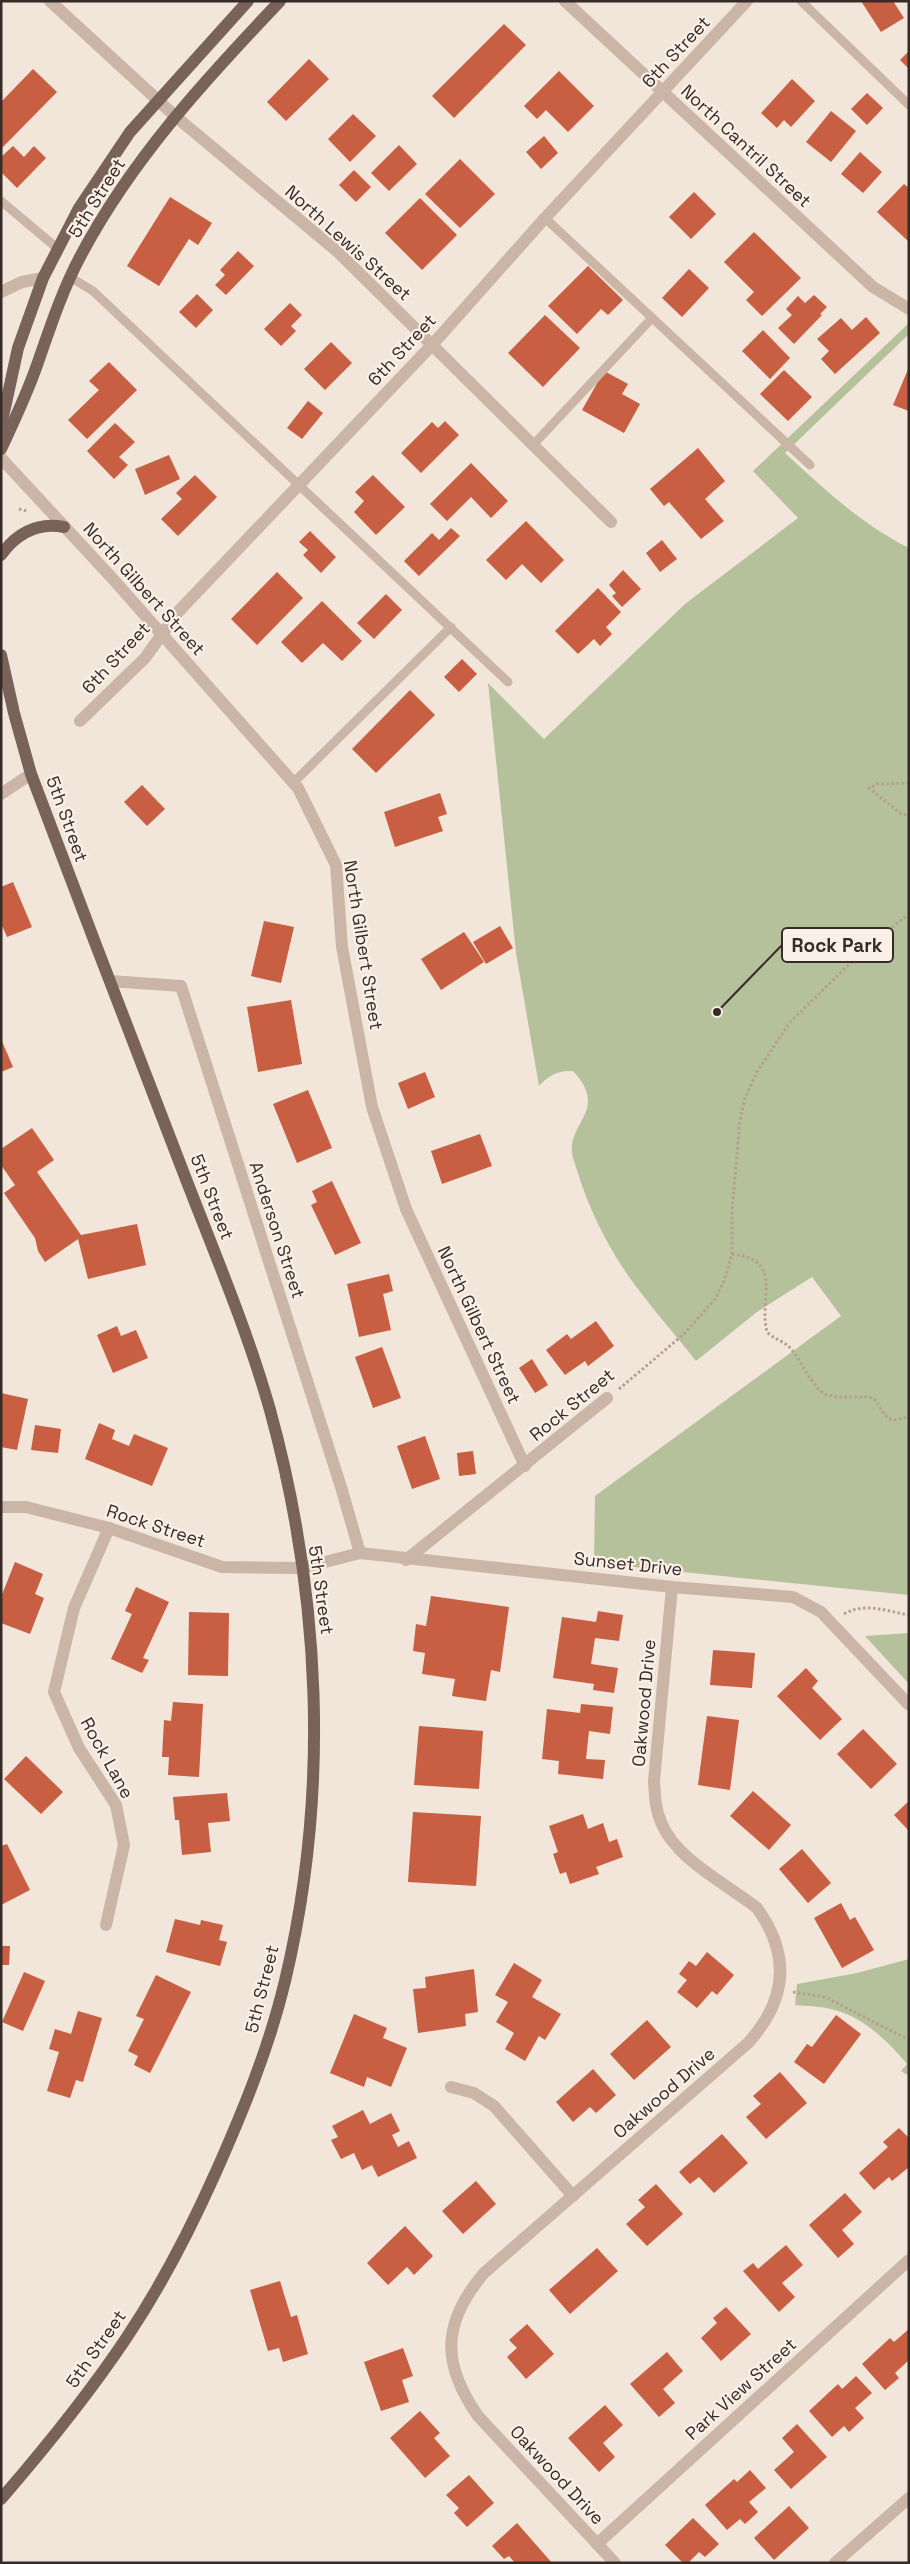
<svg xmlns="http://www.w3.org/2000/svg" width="910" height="2564" font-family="'Space Grotesk',sans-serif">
<rect width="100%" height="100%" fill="#f2e6da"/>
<g fill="#b5c19a">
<path d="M909 323V334L785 453C824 489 861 524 909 548V1595L594 1563 595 1496 841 1316 812 1277 757 1312 696 1361C667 1324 632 1287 609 1245 594 1218 583 1191 574 1161 561 1124 612 1113 573 1071 558 1070 549 1075 539 1086L516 953 488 683 544 739 685 604 798 518 753 471Z"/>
<polygon points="909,1633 909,1684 865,1636"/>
<path d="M909 1959V2076L901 2071 907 2064C887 2040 862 2016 831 2009 819 2006 807 2006 795 2005L797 1984 857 1973Z"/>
</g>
<g fill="#c85e42">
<polygon points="861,1 893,1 904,18 881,32"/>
<polygon points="504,24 526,45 454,118 432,96"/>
<polygon points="909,51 909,69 900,60"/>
<polygon points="309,59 329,79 286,121 267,102"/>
<polygon points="33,69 57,92 1,149 1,102"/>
<polygon points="559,71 594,106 568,132 546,110 537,119 524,106"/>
<polygon points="792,79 815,101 791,127 784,120 777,128 761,113"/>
<polygon points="867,93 883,108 867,125 851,109"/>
<polygon points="831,111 856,131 831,162 806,142"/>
<polygon points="353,114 376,136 350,162 328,139"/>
<polygon points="544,136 558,153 541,169 526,152"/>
<polygon points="399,145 417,164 389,191 371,173"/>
<polygon points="13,146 24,157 34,146 46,158 17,188 1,172 1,157"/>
<polygon points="860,152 882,172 863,193 841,174"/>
<polygon points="460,159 495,194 460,228 425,194"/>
<polygon points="354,170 371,187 356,202 339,185"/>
<polygon points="904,184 909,188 909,242 877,212"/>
<polygon points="694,192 716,214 691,239 669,217"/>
<polygon points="170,197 212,223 198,245 189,239 159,286 127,266"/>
<polygon points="420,198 457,235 422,270 385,233"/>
<polygon points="754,232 801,278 762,316 746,300 754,292 724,262"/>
<polygon points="238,251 254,266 226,295 215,285 225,275 220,270"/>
<polygon points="588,266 623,300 608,315 601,309 577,334 548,306"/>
<polygon points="689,269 709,288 682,317 662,298"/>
<polygon points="197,294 213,310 196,328 179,312"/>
<polygon points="814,295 827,307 820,314 822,315 794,344 778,328 792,315 786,309 798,296 805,303"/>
<polygon points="290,303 302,315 291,326 296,331 281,346 264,329"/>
<polygon points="545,315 580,348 543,387 508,353"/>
<polygon points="866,317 880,333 835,374 821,359 829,351 817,339 841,318 852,330"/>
<polygon points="763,330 790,358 770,379 742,351"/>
<polygon points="331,342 352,363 325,390 304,369"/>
<polygon points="109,362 137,390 87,439 68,420 99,390 89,381"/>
<polygon points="909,367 909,411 893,405"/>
<polygon points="784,370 812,397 788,421 760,394"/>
<polygon points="604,371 628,384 622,394 640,404 624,433 582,410"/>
<polygon points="308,401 323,413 302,439 287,428"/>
<polygon points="445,421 459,435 421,473 401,453 432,422 438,428"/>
<polygon points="115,423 135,442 119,457 128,465 114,479 87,451"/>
<polygon points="698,448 725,481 705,499 724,521 701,539 669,502 664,506 650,489"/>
<polygon points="169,455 180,479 145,495 135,469"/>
<polygon points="471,463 508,501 491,518 471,497 447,521 430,504"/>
<polygon points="195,475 217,497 178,536 161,519 182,499 176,493"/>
<polygon points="373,475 405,507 376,535 354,512 364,501 355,492"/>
<polygon points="526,521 564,560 541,583 522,564 506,580 486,560"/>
<polygon points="451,528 460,536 419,576 404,561 432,533 439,540"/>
<polygon points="310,531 336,557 321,573 303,555 308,550 299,542"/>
<polygon points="662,540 677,559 660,572 646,553"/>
<polygon points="623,570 641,589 622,607 612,596 616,593 609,585"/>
<polygon points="277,572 303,598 257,645 231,619"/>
<polygon points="598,588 621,612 606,627 612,634 600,646 594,639 578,654 555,631"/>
<polygon points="386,594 402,610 374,639 357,623"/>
<polygon points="322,601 362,641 342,661 323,643 302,663 281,642"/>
<polygon points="462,659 477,674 459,692 444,677"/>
<polygon points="410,690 435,715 376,773 352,749"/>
<polygon points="142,785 165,809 147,826 124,802"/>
<polygon points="440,793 447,814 438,817 443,831 395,847 384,812"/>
<polygon points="13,882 32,927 7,937 1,923 1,887"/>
<polygon points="264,921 294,927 281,983 251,976"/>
<polygon points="500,926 513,948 486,964 473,942"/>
<polygon points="464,932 484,962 441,990 421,959"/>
<polygon points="291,1000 302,1064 258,1072 247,1007"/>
<polygon points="1,1039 13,1067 1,1072"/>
<polygon points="425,1072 435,1097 408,1109 398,1083"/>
<polygon points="308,1090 332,1148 297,1163 273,1104"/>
<polygon points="32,1128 54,1160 37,1172 81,1235 137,1224 146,1265 88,1279 78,1239 45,1262 38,1251 35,1238 4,1193 15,1185 1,1165 1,1149"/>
<polygon points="480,1134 492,1166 442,1184 431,1151"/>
<polygon points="332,1181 361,1243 335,1255 311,1205 317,1202 312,1191"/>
<polygon points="389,1274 393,1291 383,1294 391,1330 359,1337 347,1284"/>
<polygon points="596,1321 614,1346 588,1366 585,1361 565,1375 546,1350 567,1334 571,1339"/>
<polygon points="117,1326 121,1336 136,1330 148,1358 113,1373 97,1335"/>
<polygon points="382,1347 401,1398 373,1408 355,1357"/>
<polygon points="532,1359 548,1385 535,1393 519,1368"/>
<polygon points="1,1393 28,1399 17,1450 1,1447"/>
<polygon points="99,1423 115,1430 112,1439 129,1446 134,1434 168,1448 152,1486 85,1459"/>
<polygon points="35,1425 61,1429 58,1453 31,1450"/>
<polygon points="425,1436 440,1479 412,1489 397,1446"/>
<polygon points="473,1451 476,1474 459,1476 457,1453"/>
<polygon points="15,1562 43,1574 35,1594 44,1598 30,1634 1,1623 1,1597"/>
<polygon points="136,1587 169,1602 143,1658 149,1660 142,1673 111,1659 132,1614 125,1611"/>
<polygon points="431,1596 509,1607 500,1672 491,1670 486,1701 452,1696 455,1679 422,1674 425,1653 413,1651 416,1624 426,1626"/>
<polygon points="598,1611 623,1615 619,1641 595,1638 591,1664 618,1668 614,1693 593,1690 594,1684 553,1678 562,1617 596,1622"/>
<polygon points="189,1612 229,1613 228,1676 188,1675"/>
<polygon points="713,1650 755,1653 752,1688 710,1685"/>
<polygon points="806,1668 818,1681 812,1688 842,1719 820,1740 777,1696"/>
<polygon points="173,1702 203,1704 199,1777 168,1775 169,1757 162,1757 164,1720 171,1721"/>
<polygon points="581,1704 613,1707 610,1734 589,1731 586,1759 605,1760 603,1779 558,1774 559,1761 542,1759 547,1709 580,1713"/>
<polygon points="707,1716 739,1720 730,1790 698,1785"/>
<polygon points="419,1726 483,1731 479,1789 414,1785"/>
<polygon points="863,1729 897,1764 871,1789 837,1754"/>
<polygon points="26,1756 63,1792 41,1814 4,1779"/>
<polygon points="753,1791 791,1825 769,1850 730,1816"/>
<polygon points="227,1793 230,1821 208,1823 211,1852 182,1855 179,1820 175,1820 173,1797"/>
<polygon points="909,1801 909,1831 894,1815"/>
<polygon points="413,1812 481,1816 476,1886 408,1882"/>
<polygon points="583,1814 588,1829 603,1823 609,1842 617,1839 623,1857 596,1867 599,1874 570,1884 566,1872 560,1874 553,1854 558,1852 549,1826"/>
<polygon points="7,1844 30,1890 1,1905 1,1846"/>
<polygon points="802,1849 831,1883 808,1903 779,1869"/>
<polygon points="841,1903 850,1920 855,1917 874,1950 842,1968 814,1918"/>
<polygon points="175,1919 200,1925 201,1920 223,1925 219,1940 227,1942 220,1966 166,1952"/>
<polygon points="1,1946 10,1946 9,1965 1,1965"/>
<polygon points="707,1952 734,1975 717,1995 712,1991 697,2008 677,1992 687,1980 679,1974 689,1961 696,1966"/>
<polygon points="514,1963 542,1980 532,1997 561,2014 545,2040 539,2036 525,2061 505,2049 514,2033 496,2022 508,2002 495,1995"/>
<polygon points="474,1969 478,2012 465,2014 466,2026 418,2033 413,1989 426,1988 425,1977"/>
<polygon points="24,1972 45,1981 23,2031 2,2022"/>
<polygon points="156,1975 191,1992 150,2073 134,2065 138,2056 128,2051 144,2019 136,2016"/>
<polygon points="78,2011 102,2018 83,2082 76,2080 70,2098 47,2091 59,2052 49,2049 55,2029 71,2034"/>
<polygon points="354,2014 387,2028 383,2038 407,2048 391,2087 367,2077 364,2087 330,2073"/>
<polygon points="836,2015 861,2034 824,2084 794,2062 807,2044 812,2047"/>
<polygon points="647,2020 671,2047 634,2080 610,2054"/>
<polygon points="593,2069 616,2095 596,2113 590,2107 573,2122 556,2102"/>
<polygon points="780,2072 807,2103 766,2139 746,2117 761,2104 753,2096"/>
<polygon points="363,2110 370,2124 391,2113 400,2131 392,2135 398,2147 409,2141 417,2158 378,2177 372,2165 362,2170 354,2153 341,2159 331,2140 338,2137 332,2126"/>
<polygon points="899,2128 909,2138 909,2167 892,2181 889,2177 874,2190 859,2173 888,2147 883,2142"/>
<polygon points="722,2134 748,2163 714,2193 699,2177 690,2184 679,2172"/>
<polygon points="476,2181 496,2204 463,2234 442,2211"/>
<polygon points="656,2184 683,2214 647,2246 626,2224 645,2207 638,2200"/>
<polygon points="845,2193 862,2212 842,2230 854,2244 838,2258 809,2225"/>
<polygon points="405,2226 433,2256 414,2275 407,2267 388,2285 367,2263"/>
<polygon points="786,2245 803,2265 782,2283 795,2297 779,2312 743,2271 753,2263 758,2269"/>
<polygon points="597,2248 618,2271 570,2314 549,2290"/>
<polygon points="280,2281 291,2317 297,2315 308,2354 283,2362 279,2348 268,2351 250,2290"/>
<polygon points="726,2307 751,2334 721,2361 701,2338 717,2323 713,2318"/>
<polygon points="527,2324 554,2354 526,2379 507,2357 517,2348 509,2340"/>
<polygon points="909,2329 909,2360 895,2373 899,2378 885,2390 862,2364 890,2338 894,2342"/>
<polygon points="403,2348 413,2376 402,2380 409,2402 381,2411 364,2362"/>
<polygon points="667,2352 683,2371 663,2389 675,2403 659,2417 630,2384"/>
<polygon points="856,2376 872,2393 855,2408 864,2418 849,2432 844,2426 832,2437 809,2411 838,2384 842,2389"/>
<polygon points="605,2405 623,2425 603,2443 615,2457 599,2472 568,2438"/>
<polygon points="420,2411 440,2433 434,2438 450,2456 425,2478 390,2438"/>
<polygon points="797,2424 827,2457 791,2489 774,2470 794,2452 782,2438"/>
<polygon points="750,2470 766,2488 749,2502 758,2512 745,2524 740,2519 727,2530 705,2505 734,2479 737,2482"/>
<polygon points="469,2475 494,2503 467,2527 454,2513 459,2508 446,2495"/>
<polygon points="789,2506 809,2528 774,2560 754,2538"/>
<polygon points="693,2518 719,2544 705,2557 699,2552 688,2563 683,2563 665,2545"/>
<polygon points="517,2523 552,2563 515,2563 509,2556 504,2559 492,2546"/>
</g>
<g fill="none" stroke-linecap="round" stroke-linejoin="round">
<g stroke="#b69f90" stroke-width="3" stroke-dasharray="2.5 2.5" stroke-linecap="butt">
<polyline points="19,509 27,511"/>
<polyline points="909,783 877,784 869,788 900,813 909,816"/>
<path d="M732 1254C785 1260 758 1298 767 1332 775 1340 785 1341 792 1350 801 1361 814 1389 825 1394 839 1400 858 1395 873 1398 887 1413 883 1426 909 1416"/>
<polyline points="619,1389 684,1334 715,1299 724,1281 732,1254 732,1211 740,1120 745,1098 757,1072 790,1022 866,948 909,914"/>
<path d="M844 1614C865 1602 886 1611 909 1615"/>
<polyline points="793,1992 825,1997 909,2040"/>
</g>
<g stroke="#cab5a6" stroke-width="9">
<polyline points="801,1 909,105"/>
<polyline points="1,201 58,249"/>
<polyline points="545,218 810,465"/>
<polyline points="70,277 93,291 508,682"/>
<polyline points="533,445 652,318"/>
<polyline points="293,783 451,627"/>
</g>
<g stroke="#cab5a6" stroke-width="12">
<polyline points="50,1 175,116 338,252 611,522"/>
<polyline points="565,1 873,287 909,309"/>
<polyline points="1,292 22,282 43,278"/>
<polyline points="1,458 112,578 298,788 336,865 342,947 372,1107 406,1209 525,1466"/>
<polyline points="80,721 145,658 178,612 432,345 545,218 747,1"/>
<polyline points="1,794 31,774"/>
<polyline points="110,981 181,986 341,1487 360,1553"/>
<polyline points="1,1507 26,1507 109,1528 222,1567 302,1568 360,1553 672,1587 793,1597 821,1612 909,1705"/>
<polyline points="406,1560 607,1398"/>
<polyline points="106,1925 124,1845 116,1805 79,1748 54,1692 74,1608 109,1528"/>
<polyline points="451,2087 474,2093 494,2106 573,2196"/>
<polyline points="597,2544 909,2260"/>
<path d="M615 2563 478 2416C441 2363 442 2323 484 2273L748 2043C787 2000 791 1955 757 1908 727 1884 675 1859 661 1822 655 1809 655 1795 654 1781L672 1587"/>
</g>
<polyline stroke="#cab5a6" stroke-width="12" points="835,2563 909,2498"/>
<g stroke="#796258" stroke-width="12">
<polyline points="1,426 18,348 43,278 79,208 130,132 248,1"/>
<path d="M1 449C14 421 27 394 37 365 50 328 62 291 80 257 131 160 205 80 280 1"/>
<path d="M1 555C17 533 37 522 64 527"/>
<path d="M1 655 14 713 31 774C81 908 133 1040 184 1174 214 1252 247 1329 270 1410 321 1596 330 1793 285 1981 269 2048 243 2111 215 2174 190 2230 161 2286 127 2337 89 2394 46 2447 1 2499"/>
</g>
</g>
<g text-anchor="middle" stroke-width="4.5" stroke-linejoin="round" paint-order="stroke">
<g font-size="18" fill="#362b27" stroke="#faf0e7">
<text transform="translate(676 52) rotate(-47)" y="6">6th Street</text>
<text transform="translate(746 146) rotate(43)" y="6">North Cantril Street</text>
<text transform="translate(97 198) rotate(-58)" y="6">5th Street</text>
<text transform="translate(348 243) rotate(42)" y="6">North Lewis Street</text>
<text transform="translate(402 350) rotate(-47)" y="6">6th Street</text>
<text transform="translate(144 589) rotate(48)" y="6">North Gilbert Street</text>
<text transform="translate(116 658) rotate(-47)" y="6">6th Street</text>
<text transform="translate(67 819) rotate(70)" y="6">5th Street</text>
<text transform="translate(363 945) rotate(81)" y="6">North Gilbert Street</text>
<text transform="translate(212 1197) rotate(69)" y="6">5th Street</text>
<text transform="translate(277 1230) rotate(72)" y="6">Anderson Street</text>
<text transform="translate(479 1325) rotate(65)" y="6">North Gilbert Street</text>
<text transform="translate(572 1405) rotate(-39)" y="6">Rock Street</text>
<text transform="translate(156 1526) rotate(18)" y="6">Rock Street</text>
<text transform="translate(628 1564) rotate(6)" y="6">Sunset Drive</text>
<text transform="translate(321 1590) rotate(82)" y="6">5th Street</text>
<text transform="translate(644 1703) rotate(-85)" y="6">Oakwood Drive</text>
<text transform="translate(107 1758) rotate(61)" y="6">Rock Lane</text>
<text transform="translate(262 1989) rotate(-76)" y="6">5th Street</text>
<text transform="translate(664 2093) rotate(-41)" y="6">Oakwood Drive</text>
<text transform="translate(96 2349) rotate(-55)" y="6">5th Street</text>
<text transform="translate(741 2389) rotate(-42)" y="6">Park View Street</text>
<text transform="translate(557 2475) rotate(47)" y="6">Oakwood Drive</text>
</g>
</g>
<path fill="none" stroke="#362b27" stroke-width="2" d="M717 1012L782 945"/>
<circle fill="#362b27" stroke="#faf0e7" stroke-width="2" cx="717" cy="1012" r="5"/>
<rect fill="#faf0e7" stroke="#362b27" stroke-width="2" x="782" y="928" width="111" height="34" rx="5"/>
<g font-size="19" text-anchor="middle" font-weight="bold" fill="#362b27">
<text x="837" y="952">Rock Park</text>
</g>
<rect width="910" height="2564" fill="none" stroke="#362b27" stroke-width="5"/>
</svg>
